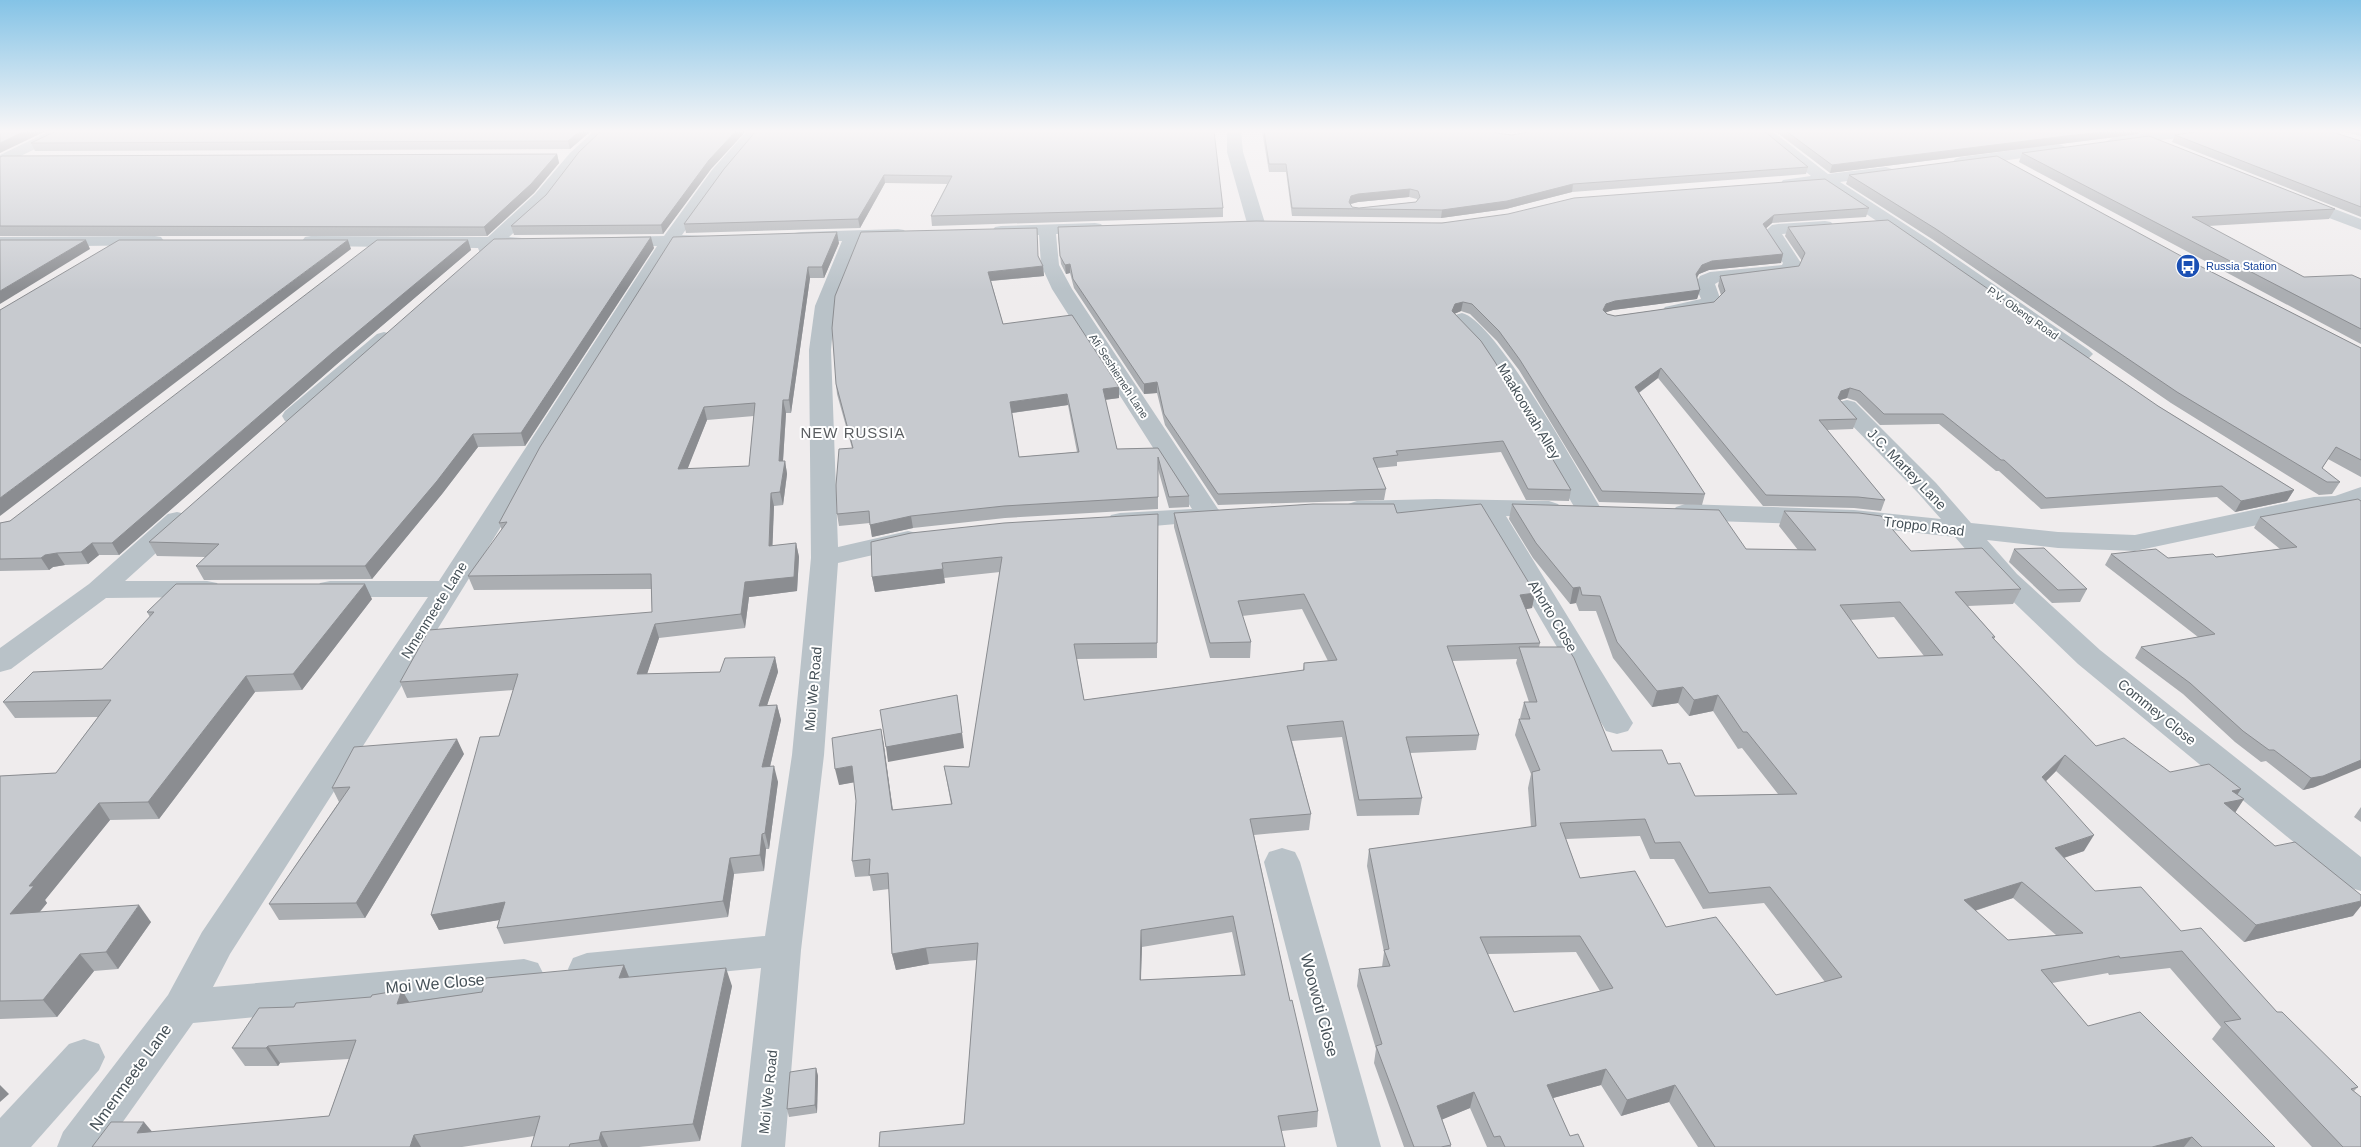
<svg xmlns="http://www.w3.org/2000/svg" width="2361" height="1147" font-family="Helvetica,sans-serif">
<rect width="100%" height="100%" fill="#efeced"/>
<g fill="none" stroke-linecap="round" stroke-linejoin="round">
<polygon fill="#b9c2c8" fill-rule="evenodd" points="2140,131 2154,131 2164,136 2159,139 2141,133"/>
<g fill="#b9c2c8" fill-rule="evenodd">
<path d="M594 131H609L580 159 547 202 509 237 534 239 537 243 534 247 497 248C492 254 488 255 480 253L478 248 311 246 305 245 302 241 305 237 311 236 488 237 535 194 570 153Z"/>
<polygon points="747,131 762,131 724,176 682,235 714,236 717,240 714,244 675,246 432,638 230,954 213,987 524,959 538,963 544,975 538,987 524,991 193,1023 105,1147 57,1147 63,1132 168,995 202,932 428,597 330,597 320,595 316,589 320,583 330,581 439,581 657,246 616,247 610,246 607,242 610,238 616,237 664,236 712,170"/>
<polygon points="1227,131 1241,131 1243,152 1265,223 1262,227 1250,227 1247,223 1227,152"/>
<polygon points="1756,131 1772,131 1828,174 1886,167 1892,169 1894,172 1892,175 1840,182 1931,241 2089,350 2093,354 2089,358 2082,360 2075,358 1919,249 1821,184 1789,188 1783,186 1781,183 1783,180 1811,176"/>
<polygon points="2168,131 2214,131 2207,135 2114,145 2107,141 2114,137"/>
<polygon points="2059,144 2064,146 2067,149 2064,152 1961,167 1955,165 1953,162 1955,159 1961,157"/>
<polygon points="2298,195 2361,219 2361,230 2292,204 2290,200 2292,196"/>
<path d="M1825 221 1831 222 1834 226 1831 230 1782 234 1801 263 1795 274 1720 281 1715 284 1721 301C1711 315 1680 319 1665 315L1662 311 1665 307 1701 299 1695 284 1700 276 1710 272 1782 265 1783 263 1763 233 1772 225 1778 224Z"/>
<polygon points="1095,223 1101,224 1104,228 1101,232 1056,234 1059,265 1072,289 1218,509 1225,515 1221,520 1120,529 1111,527 1107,521 1111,515 1120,513 1192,509 1052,289 1041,265 1039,235 995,235 992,231 995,227 1001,226"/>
<polygon points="898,229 904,230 907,234 904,238 861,240 835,306 831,350 838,547 908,531 917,533 921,539 917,545 838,563 824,755 801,950 785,1147 741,1147 761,968 587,985 573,980 568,969 573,958 587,953 765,936 792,755 811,558 809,350 815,306 842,241 801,242 795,241 792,237 795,233 801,232"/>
<polygon points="155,236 161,237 164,241 161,245 0,247 0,237"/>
<path d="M1462 313C1496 321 1580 474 1602 510L1598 515 1589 518 1580 515 1576 510 1495 371 1481 350 1452 319 1455 315Z"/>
<polygon points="384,332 391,334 394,338 391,342 301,421 293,423 285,421 282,416 285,411 377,334"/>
<polygon points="1847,400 1855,402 1936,483 1971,523 2058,532 2135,535 2314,497 2335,496 2361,487 2361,504 2339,511 2314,513 2135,551 2058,548 1987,540 2017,574 2100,650 2361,857 2361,891 2348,887 2078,664 1997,586 1955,537 1854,526 1685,520 1676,517 1672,512 1676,507 1685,504 1854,510 1941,519 1918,493 1839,412 1836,407 1839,402"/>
<polygon points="1436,499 1549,501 1558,504 1562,509 1558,514 1549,517 1506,516 1633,723 1628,731 1617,734 1606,731 1480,515 1357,517 1348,514 1344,509 1348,504 1357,501"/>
<polygon points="177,512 186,514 190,520 186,526 125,581 207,581 217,583 221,589 217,595 207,597 106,598 11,669 0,672 0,648 89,584 168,514"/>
<polygon points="1282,848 1295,852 1300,862 1381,1147 1337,1147 1264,862 1269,852"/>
<polygon points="84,1039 99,1044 105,1057 99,1070 31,1147 0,1147 0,1118 69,1044"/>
</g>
<polygon fill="#b9c2c8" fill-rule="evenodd" points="50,131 68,131 66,134 0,166 0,155"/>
</g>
<g fill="#abaeb2" fill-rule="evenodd">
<polygon points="56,131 591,131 570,149 35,151 31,143"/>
<polygon points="601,131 746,131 711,169 663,234 514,235 511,226 546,195"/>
<polygon points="756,131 1223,208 1223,217 932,226 931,216 947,184 885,183 860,228 686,233 684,224"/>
<path d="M1262 131H1504L1495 132 1496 133 1808 167 1806 174 1572 192 1506 209 1441 218 1292 216 1286 172H1269ZM1409 197 1417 199V200L1416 202 1359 208 1352 207 1351 204 1358 202Z"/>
<polygon points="1775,131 2140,131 2139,134 1830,173"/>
<polygon points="2343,131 2361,131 2361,136"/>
<polygon points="2175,135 2361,141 2361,217 2172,142"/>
<polygon points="2022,153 2335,209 2329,219 2208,226 2304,277 2361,279 2361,344 2019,162"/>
<polygon points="557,154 559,163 534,193 487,236 0,236 0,157"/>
<polygon points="1849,175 2194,263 2361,348 2361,477 2328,459 2322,469 2340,482 2332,494 2319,495 2171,403 1932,239 1846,184"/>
<polygon points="1869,208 1866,217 1772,223 1766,228 1783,254 1781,263 1709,270 1699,274 1697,278 1700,290 1697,299 1613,310 1606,312 1607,314 1615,316 1714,302 1721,295 1718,286 1720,276 1799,266 1802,261 1785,236 1788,227 2158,406 2294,490 2287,501 2235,512 2217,497 2041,509 1999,471 1996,471 1939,424 1880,425 1856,401 1847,398 1840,400 1857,419 1853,429 1827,430 1885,500 1881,511 1854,508 1763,506 1658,378 1639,393 1705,494 1702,505 1599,502 1519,370 1497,341 1470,314 1461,311 1454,314 1571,490 1569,501 1526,500 1501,452 1397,462 1397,466 1377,468 1386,489 1384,500 1218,505 1165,425 1157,393 1144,394 1074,288 1070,273 1066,274 1061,264 1058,236"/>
<path d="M861 232 1038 256 1043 266 1044 276 991 281 1003 324 1119 398 1105 400 1117 449 1158 448 1189 496V507L1169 508 1158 469V509L1005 518 913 528 872 537 870 523 839 526 837 514 852 448 837 394 836 384ZM1068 405 1077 452 1019 457 1012 413Z"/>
<polygon points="468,240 471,250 337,364 119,555 99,555 88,564 65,565 53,567 49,570 0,571 0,523 10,521"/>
<path d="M839 243 824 278H810L791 413H786L783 461H785L787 474 783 505 774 506 772 546 796 543 799 557 797 591 749 597 745 628 659 638 647 674 720 672 775 657 778 672 767 705H777L781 720 770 767 778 782 769 849H766L764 871 734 874 728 917 504 944 497 928 499 920 439 930 431 915 499 736 513 690 407 698 400 682 652 612 651 589 474 590 468 576 502 530 499 523 540 447ZM754 416 749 466 687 469 707 420Z"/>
<polygon points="654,248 525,446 478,447 442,494 372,579 204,580 196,566 206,557 157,556 149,542"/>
<polygon points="2361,501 2315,787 2303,790 2266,761 2261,762 2235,742 2183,694 2135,658 2141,647 2198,637 2105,565 2111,554 2168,558 2216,557 2280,549 2254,528 2260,517"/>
<path d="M1512 504 1746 549 1798 550 1779 526 1784 511 1911 551 2021 589 2013 604 1968 606 1995 637 1994 639 2096 746 2170 772 2241 789 2237 795 2235 813 2353 916 2244 942 2056 771 2046 781 2084 851 2064 858 2095 891 2181 931 2277 1012 2358 1087 2354 1091 2361 1147H2312L2212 1039 2221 1027 2170 968 2109 975 2108 973 2052 983 2088 1026 2275 1147H1698L1669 1102 1621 1116 1601 1085 1553 1098 1570 1136 1584 1147H1487L1470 1108 1442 1119 1451 1145V1147H1404L1374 1063 1376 1049 1357 986 1359 969 1382 967 1384 952 1367 866 1369 849 1531 827 1528 788 1531 774 1515 735 1519 719H1521L1520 718 1524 702H1529L1516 663 1517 659 1452 661 1479 735 1476 750 1410 753 1422 798 1419 815 1357 816 1342 737 1292 741 1311 814 1309 830 1254 835 1290 1001 1318 1111 1317 1127 1282 1131 964 1124 977 960 929 964 896 970 892 954 889 889 873 891 870 876 855 877 852 861 856 801 854 782 839 785 881 729 893 810 951 804 944 766 969 767 1000 572 944 578 945 583 875 592 872 577 1158 514 1157 658 1077 659 1084 700 1303 670 1304 663 1328 661 1302 609 1242 616 1251 642 1250 658H1210L1174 527V513H1397L1535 593 1532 608 1526 609 1540 643 1539 647 1612 751 1668 764 1695 796 1778 794 1742 748 1738 749 1713 711 1689 716 1678 703 1652 707 1613 658 1596 611H1579L1576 603 1570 604 1533 558 1509 519ZM1894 617 1924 656 1878 658 1850 620ZM1640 836 1650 859H1674L1703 909 1764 903 1825 982 1776 995 1666 927 1580 878 1566 839ZM2013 898 2056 935 2008 940 1975 911ZM1232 932 1241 975 1141 980 1142 947ZM1576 952 1600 991 1514 1012 1488 954Z"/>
<polygon points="2014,549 2087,589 2080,602 2052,603 2009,562"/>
<polygon points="372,599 302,690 255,692 159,819 110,820 45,900 47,903 40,912 151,922 118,969 94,971 57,1017 0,1019 0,776 56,773 98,717 15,718 3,702 102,669 150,617 147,612"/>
<polygon points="464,754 365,918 279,920 269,904 339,802 332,788"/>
<polygon points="2361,807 2361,822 2354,817"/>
<polygon points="624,965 629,977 732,986 700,1141 639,1147 531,1147 534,1136 462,1147 92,1147 152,1132 329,1116 349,1059 280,1063 278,1066 245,1066 232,1048 409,1002 482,992"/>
<polygon points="816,1068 818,1076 817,1113 789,1117 787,1109"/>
</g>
<g fill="#8b8d91">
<polygon points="25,131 46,131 0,153 0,143"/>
<polygon points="580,131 591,131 570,149 568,141"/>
<polygon points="736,131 746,131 711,169 663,234 661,225 709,160"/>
<polygon points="2107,131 2140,131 2139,134 1830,173 1832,165"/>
<polygon points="557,154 559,163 534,193 487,236 484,227"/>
<polygon points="884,175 885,183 860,228 858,219"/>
<polygon points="1573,184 1572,192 1506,209 1441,218 1442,210"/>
<polygon points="1410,189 1409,197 1358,202 1350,204 1348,210 1349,202 1351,196 1358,194"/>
<polygon points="1774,215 1772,223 1761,233 1763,224"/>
<polygon points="837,232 839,243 824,278 822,267"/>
<polygon points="651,237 654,248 525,446 521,433"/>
<polygon points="86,240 90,249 0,304 0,291"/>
<polygon points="348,240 351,249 0,516 0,498"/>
<polygon points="468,240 471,250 337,364 119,555 112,543 332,353"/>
<polygon points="1783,254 1781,263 1709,270 1699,274 1693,283 1696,274 1702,265 1712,261"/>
<polygon points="1070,264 1070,273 1066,274 1065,265"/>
<polygon points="1043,266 1044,276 989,281 988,272"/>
<polygon points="808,267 810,278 791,413 789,400"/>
<polygon points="1700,290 1697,299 1613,310 1604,313 1603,310 1606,304 1615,301"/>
<polygon points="1463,302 1461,311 1454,314 1452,311 1455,304"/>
<polygon points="1661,368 1658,378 1633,397 1635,387"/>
<polygon points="1157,382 1157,393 1144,394 1144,384"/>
<polygon points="1119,387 1119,398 1103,400 1103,389"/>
<polygon points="1850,388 1847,398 1837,401 1834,408 1841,391"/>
<polygon points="1067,394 1068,405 1011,413 1010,402"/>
<polygon points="783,400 786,413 782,475 779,461"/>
<polygon points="704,407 707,420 682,483 678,469"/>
<polygon points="473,434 478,447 442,494 372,579 365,566"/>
<polygon points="785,461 787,474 783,505 780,492"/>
<polygon points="2294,490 2287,501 2235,512 2241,501"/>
<polygon points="771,493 774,506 772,560 769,546"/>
<polygon points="911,516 913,528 872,537 870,525"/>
<polygon points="92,543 99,555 88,564 81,552"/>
<polygon points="796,543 799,557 797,591 749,597 745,628 741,614 745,582"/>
<polygon points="57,553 65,565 53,567 49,570 41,558 45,555"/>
<polygon points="943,569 945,583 875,592 872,577"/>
<polygon points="365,584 372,599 302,690 293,674"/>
<polygon points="1580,587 1576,603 1570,604 1573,588"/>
<polygon points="1535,593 1532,608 1517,611 1520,595"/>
<polygon points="655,624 659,638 642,689 637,674"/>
<polygon points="775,657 778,672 762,721 759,706"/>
<polygon points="246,676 255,692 159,819 148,802"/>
<polygon points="1683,687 1678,703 1652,707 1657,691"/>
<polygon points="957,695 964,748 888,762 886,747"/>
<polygon points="1718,695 1713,711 1689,716 1694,700"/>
<polygon points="777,705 781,720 766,783 762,767"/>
<polygon points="881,729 884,745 895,827 892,810"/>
<polygon points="457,739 464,754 365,918 356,903"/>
<polygon points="2065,755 2056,771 2034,793 2042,777"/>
<polygon points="2361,760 2361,768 2315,787 2303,790 2311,778"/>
<polygon points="774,766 778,782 769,849 765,833"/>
<polygon points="852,766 856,782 839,785 835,769"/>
<polygon points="2241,789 2233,801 2244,799 2233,816 2213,820 2232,791"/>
<polygon points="99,803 110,820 45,900 47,903 23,931 10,914 29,886"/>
<polygon points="762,834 766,849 764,871 760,855"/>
<polygon points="2094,835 2084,851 2045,864 2055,848"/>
<polygon points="730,858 734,874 728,917 723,901"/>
<polygon points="2022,882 2013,898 1955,917 1964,900"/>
<polygon points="2361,901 2361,906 2353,916 2244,942 2256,925"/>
<polygon points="505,902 512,918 439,930 431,915"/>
<polygon points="139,905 151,922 118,969 106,952"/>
<polygon points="1141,930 1142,947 1140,997 1140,980"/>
<polygon points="926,948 929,964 896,970 892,954"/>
<polygon points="80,954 94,971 57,1017 43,1000"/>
<polygon points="624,965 631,982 619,978"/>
<polygon points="726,968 732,986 700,1141 693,1124"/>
<polygon points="402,990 412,1007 397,1004"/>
<polygon points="268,1046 280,1063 278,1066 266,1048"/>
<polygon points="816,1068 818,1076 817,1113 815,1105"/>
<polygon points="1606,1069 1601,1085 1542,1101 1547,1085"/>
<polygon points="0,1085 9,1094 0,1102"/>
<polygon points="1675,1085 1669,1102 1621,1116 1627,1100"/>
<polygon points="1474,1092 1470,1108 1434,1123 1437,1106"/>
<polygon points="144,1122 159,1140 137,1133"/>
<polygon points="601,1132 608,1147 602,1147 599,1140"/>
<polygon points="414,1135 421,1147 410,1147"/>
<polygon points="2192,1137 2184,1147 2152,1147"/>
</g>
<g fill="#c7cacf" stroke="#8b8d91" fill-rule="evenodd">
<polygon points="0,131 25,131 0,143"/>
<polygon points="56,131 580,131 568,141 31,143"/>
<polygon points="601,131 736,131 709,160 661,225 511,226 546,195 579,152"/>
<polygon points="756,131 1214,131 1223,208 931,216 952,176 884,175 858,219 684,224 724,169"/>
<path d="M1264 131H1494L1496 133 1512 135 1534 131H1764L1808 167 1573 184 1507 201 1442 210 1292 208 1286 164H1269ZM1410 189 1418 191 1420 197 1416 202 1359 208 1352 207 1349 202 1351 196 1358 194Z"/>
<polygon points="1786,131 2107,131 1832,165"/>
<polygon points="2201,131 2329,131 2361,141 2361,207 2175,135"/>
<polygon points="2149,136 2335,209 2192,217 2304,277 2352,275 2361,279 2361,329 2022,153"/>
<polygon points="557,154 531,184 484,227 0,226 0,157 2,156"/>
<polygon points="1997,156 2194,263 2361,348 2361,460 2336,447 2322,468 2340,482 2327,482 2177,392 1936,229 1849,175"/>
<polygon points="1825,179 1869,208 1774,215 1763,224 1783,254 1712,261 1702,265 1696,274 1700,290 1615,301 1606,304 1603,310 1607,314 1615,316 1714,302 1725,291 1720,276 1799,266 1805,253 1788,227 1888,220 2158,406 2294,490 2241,501 2222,486 2046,498 2004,460 2001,460 1943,414 1884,414 1860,391 1850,388 1841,391 1838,398 1857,419 1819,420 1885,500 1858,497 1766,495 1661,368 1635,387 1705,494 1602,491 1520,360 1499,331 1472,304 1463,302 1455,304 1452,311 1481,341 1495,362 1571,490 1528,489 1503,441 1396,451 1398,455 1373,458 1386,489 1218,494 1164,414 1157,382 1144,384 1073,279 1070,264 1065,265 1060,256 1058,227 1256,221 1442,223 1508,214 1574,198"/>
<path d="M1037 228 1038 256 1043 266 988 272 1003 324 1072 315 1119 387 1103 389 1117 449 1158 448 1189 496 1169 497 1158 457V497L1004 506 911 516 870 525 869 511 837 514 836 485 839 449 853 448 836 384 832 328 835 296 861 232ZM1067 394 1079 452 1019 457 1010 402Z"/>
<path d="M837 232 822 267H808L789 400H783L779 461H785L780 492 771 493 769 546 796 543 794 577 745 582 741 614 655 624 637 674 720 672 725 658 775 657 759 706 777 705 762 767 774 766 765 833 762 834 760 855 730 858 723 901 497 928 505 902 431 915 480 737 499 736 518 674 400 682 429 630 652 612 651 574 468 576 507 522 499 523 540 447 673 237ZM755 403 749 466 678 469 704 407Z"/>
<polygon points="651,237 521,433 473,434 437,481 365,566 196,566 219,544 149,542 494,239"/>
<polygon points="0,240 86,240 0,291"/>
<polygon points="119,240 348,240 0,498 0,310"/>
<polygon points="377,240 468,240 332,353 112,543 92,543 81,552 57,553 45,555 41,558 0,559 0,523 10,521"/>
<polygon points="2358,499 2361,501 2361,760 2323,776 2311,778 2274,750 2269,750 2243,731 2190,683 2141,647 2215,634 2111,554 2156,549 2168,558 2213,554 2216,557 2297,547 2260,517"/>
<path d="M1313 504H1394L1397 513 1481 504 1535 593 1520 595 1540 643 1447 646 1479 735 1406 737 1422 798 1359 800 1343 721 1287 726 1311 814 1250 819 1290 1001 1292 1000 1318 1111 1278 1116 1285 1147H879L880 1132 964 1124 978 943 926 948 892 954 888 873 869 875 870 859 852 861 856 801 852 766 835 769 832 738 881 729 892 810 952 804 944 766 969 767 1002 557 942 563 943 569 872 577 871 542 911 533 1004 523 1158 514 1157 643 1074 644 1084 700 1304 670V663L1337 660 1304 594 1238 601 1251 642 1210 643 1174 513ZM1233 916 1245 975 1140 980 1141 930Z"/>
<path d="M1512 504 1719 510 1746 549 1816 550 1784 511 1859 513 1881 516 1911 551 1982 548 2021 589 1955 592 1995 637H1992L2096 746 2124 738 2170 772 2209 764 2241 789 2232 791 2244 799 2224 803 2275 846 2295 842 2361 895V901L2256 925 2065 755 2042 777 2094 835 2055 848 2095 891 2141 887 2181 931 2201 928 2277 1012H2282L2358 1087 2351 1089 2361 1097V1147H2343L2224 1022 2241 1019 2182 951 2120 958 2119 956 2041 970 2088 1026 2140 1012 2275 1147H2202L2192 1137 2152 1147H1714H1715L1675 1085 1627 1100 1606 1069 1547 1085 1570 1136 1578 1134 1584 1147H1505L1500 1136 1494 1137 1474 1092 1437 1106 1451 1145 1441 1147H1414L1376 1046 1382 1044 1359 969 1390 966 1384 950 1389 949 1369 849 1536 826 1532 772 1540 770 1519 719H1530L1524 702H1537L1519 647H1567L1574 658 1612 751 1662 750 1668 764 1680 763 1695 796 1797 794 1747 732H1743L1718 695 1694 700 1683 687 1657 691 1617 642 1600 596 1582 595 1580 587 1573 588 1536 543ZM1900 602 1943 655 1878 658 1840 605ZM1645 819 1655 843 1680 842 1709 893 1770 887 1842 977 1776 995 1716 917 1666 927 1635 871 1580 878 1560 823ZM2022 882 2083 933 2008 940 1964 900ZM1580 936 1613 988 1514 1012 1480 937Z"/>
<polygon points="2044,548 2087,589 2058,590 2014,549"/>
<polygon points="176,584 365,584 293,674 246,676 148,802 99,803 29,886 34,886 10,914 139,905 106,952 80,954 43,1000 0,1001 0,776 56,773 111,700 3,702 33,672 102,669 154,612 147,612"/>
<polygon points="957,695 962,733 886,747 880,710"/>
<polygon points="457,739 356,903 269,904 350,787 332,788 354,747"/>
<polygon points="624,965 619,978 726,968 693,1124 601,1132 599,1140 570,1144 569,1147 531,1147 540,1116 414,1135 410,1147 92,1147 111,1122 144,1122 137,1133 329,1116 356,1040 268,1046 266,1048 232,1048 259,1008 294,1007 296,1003 371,997 372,995 402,990 397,1004 482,992 486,978"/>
<polygon points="816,1068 815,1105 787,1109 790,1072"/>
</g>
<linearGradient id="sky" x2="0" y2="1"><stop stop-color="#84c3e6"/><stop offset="0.45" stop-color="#f8f6f7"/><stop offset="1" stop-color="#f8f6f7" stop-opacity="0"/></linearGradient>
<rect width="2361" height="291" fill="url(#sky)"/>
<defs>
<g id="bus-disc" transform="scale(1.25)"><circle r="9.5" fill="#1a4fb4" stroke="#fff"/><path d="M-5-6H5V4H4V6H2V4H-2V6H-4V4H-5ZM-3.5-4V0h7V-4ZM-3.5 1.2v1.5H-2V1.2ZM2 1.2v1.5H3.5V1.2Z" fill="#fff"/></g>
</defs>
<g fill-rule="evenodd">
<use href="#bus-disc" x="2188" y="266"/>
</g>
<g text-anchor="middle" stroke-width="4" stroke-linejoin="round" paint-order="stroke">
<g font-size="11" fill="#164399" stroke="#fff" text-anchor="start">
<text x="2206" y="270">Russia Station</text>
</g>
<g font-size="11" fill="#465158" stroke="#fff">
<text transform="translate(2023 313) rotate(35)" y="4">P.V. Obeng Road</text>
<text transform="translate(1119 376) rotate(57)" y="4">Afi Seshiemeh Lane</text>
</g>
<g font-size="14" fill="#465158" stroke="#fff">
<text transform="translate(1529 411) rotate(59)" y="5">Maakoowah Alley</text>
<text transform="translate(1907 469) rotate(46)" y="5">J.C. Martey Lane</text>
<text transform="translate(1924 526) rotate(7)" y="5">Troppo Road</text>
<text transform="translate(434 610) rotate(-58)" y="5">Nmenmeete Lane</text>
<text transform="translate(1553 616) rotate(59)" y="5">Ahorto Close</text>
<text transform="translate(813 689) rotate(-85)" y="5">Moi We Road</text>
<text transform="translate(2157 712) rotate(39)" y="5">Commey Close</text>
<text transform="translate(768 1092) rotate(-84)" y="5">Moi We Road</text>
</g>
<g font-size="15" letter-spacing="1" fill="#5a5d60" stroke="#fff">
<text x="853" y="438">NEW RUSSIA</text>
</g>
<g font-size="16" fill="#465158" stroke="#fff">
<text transform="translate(435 983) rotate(-5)" y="6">Moi We Close</text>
<text transform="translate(1320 1005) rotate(75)" y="6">Woowoti Close</text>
<text transform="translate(130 1077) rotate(-54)" y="6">Nmenmeete Lane</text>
</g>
</g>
</svg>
